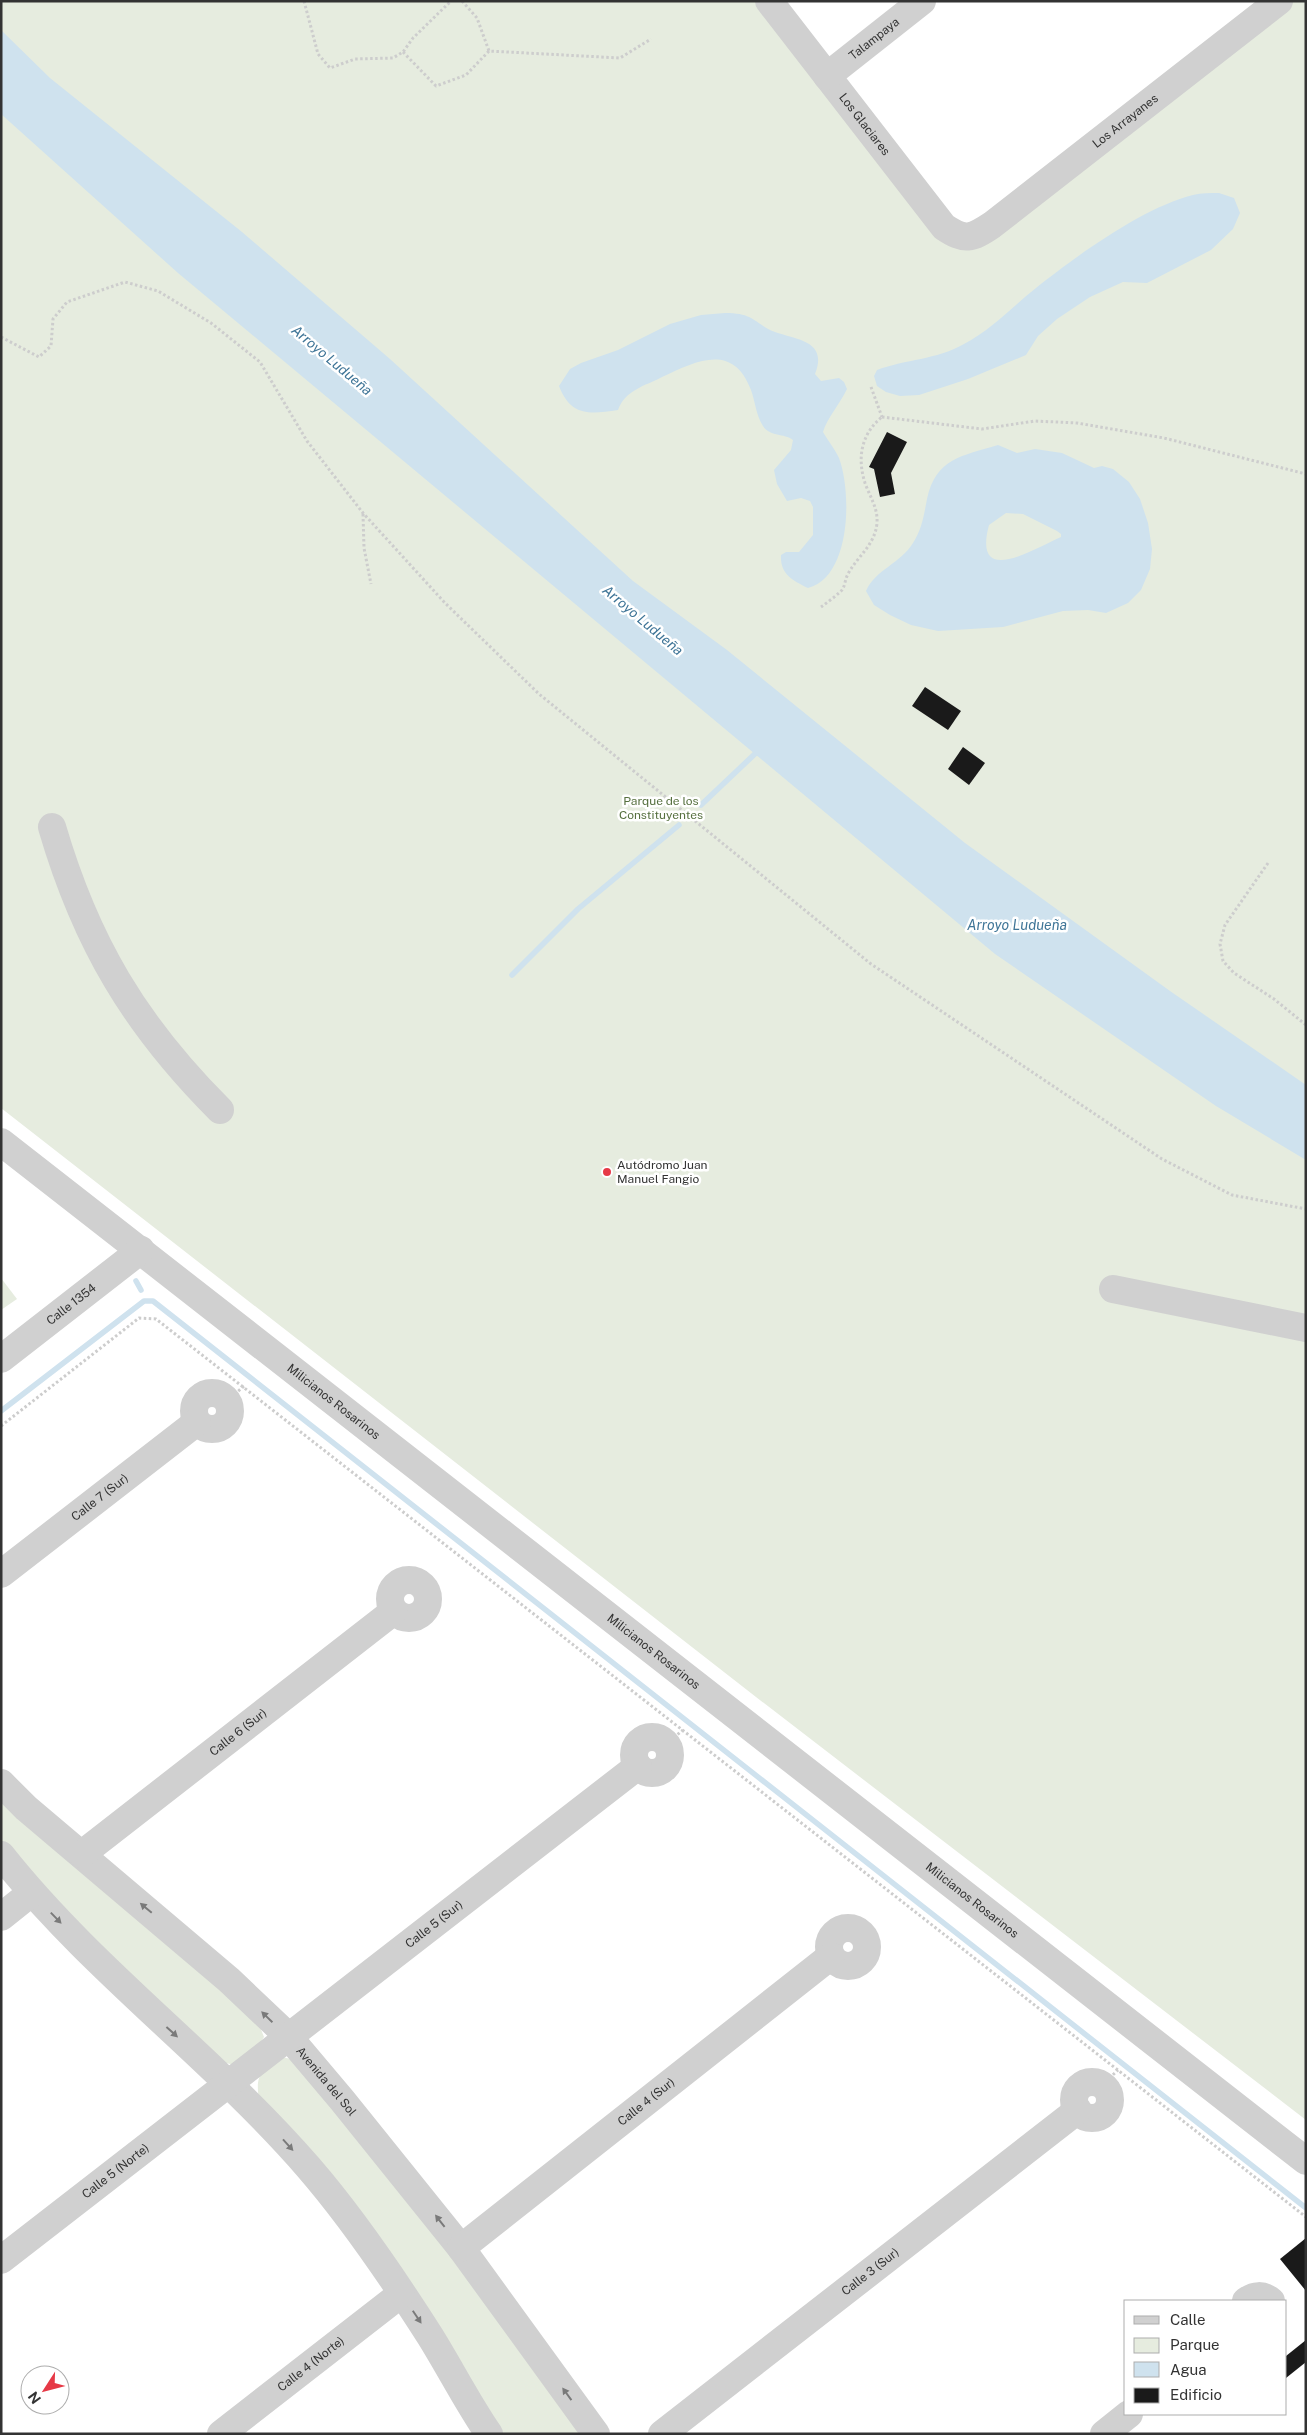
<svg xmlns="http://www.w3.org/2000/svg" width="1307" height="2435" font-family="'Public Sans',sans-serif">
<rect width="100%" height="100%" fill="#fff"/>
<g fill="#e6ecdf">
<polygon points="1,1 769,1 957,236 1279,1 1306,1 1306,2120 756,1697 1,1108"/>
<polygon points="1,1278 17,1299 1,1310"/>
<polygon points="1,1798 258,2022 264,2037 257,2047 234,2065 218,2061 193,2039 1,1843"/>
<path d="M282 2057 295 2060 323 2087 585 2434H499L259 2100C255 2074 261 2071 282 2057Z"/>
</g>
<g fill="#cfe2ee" fill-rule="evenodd">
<polygon points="1,30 50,78 242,232 390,359 633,581 727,650 965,843 1170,991 1306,1085 1306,1160 1216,1106 995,954 178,273 1,114"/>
<path d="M1219 193 1234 198 1240 213 1233 229 1211 250 1147 283 1123 282 1090 297 1057 319 1038 336 1026 355 968 379 919 395 900 396 886 392 877 386 874 376 877 370C906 359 936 360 964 344 992 329 1012 307 1036 288 1076 256 1144 207 1193 195 1201 193 1211 193 1219 193Z"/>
<path d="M725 313C755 313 753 323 775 332 798 340 828 341 815 374L821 381 839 378 844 382 847 389C840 404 827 418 823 432 828 441 835 449 839 458 852 493 851 577 808 588 792 580 780 574 781 555L786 552H799L813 535V507L810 501 801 498 787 501 777 484 774 470 791 450 793 440C784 433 770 437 763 426 756 415 755 401 751 390 733 342 696 361 662 377 645 386 625 390 618 410 590 414 571 417 559 386L570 369 581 363 618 350 670 324 701 315Z"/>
<path d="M998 445 1017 453 1035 449 1062 453 1094 468 1102 466 1113 469 1129 482 1140 499 1148 523 1152 549 1150 569 1141 590 1128 603 1106 613 1088 610 1063 611 1003 627 938 631 911 625 890 615 874 605 866 591C875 570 901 563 913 543 922 529 924 515 927 499 936 458 962 456 998 445ZM1006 513 1023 514 1057 531 1061 534V537C1035 548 972 589 989 525Z"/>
</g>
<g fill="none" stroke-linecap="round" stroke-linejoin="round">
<g stroke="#cfe2ee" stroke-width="5.5">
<polyline points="701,805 759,750"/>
<polyline points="512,975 578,909 679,825"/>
<polyline points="136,1281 141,1290"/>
<polyline points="1,1411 144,1301 153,1301 1306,2208"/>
</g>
</g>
<g fill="#1a1a1a">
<polygon points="887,432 907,442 891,473 895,494 880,497 874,469 869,467"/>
<polygon points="925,687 961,711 948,730 912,706"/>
<polygon points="963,747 985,763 969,785 948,769"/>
<polygon points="1306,2238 1306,2291 1280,2259"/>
<polygon points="1306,2340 1306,2362 1286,2378 1286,2356"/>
</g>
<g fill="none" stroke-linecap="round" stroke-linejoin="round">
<g stroke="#cdcdcd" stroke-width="3" stroke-dasharray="2.5 2.5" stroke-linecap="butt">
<polyline points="304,1 318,54 330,68 355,59 393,58 403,52 413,38 451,1"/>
<polyline points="462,1 477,18 489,51"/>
<polyline points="403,52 436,86 466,75 489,51 620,58 651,39"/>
<polyline points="1,337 39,357 51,346 53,319 67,302 125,282 158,291 211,323 260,362 307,441 363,513 445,603 539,694 871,964 1162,1159 1232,1195 1306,1209"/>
<polyline points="871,387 882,417"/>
<polyline points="882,417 982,429 1035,421 1077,423 1164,438 1306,474"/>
<polyline points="363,514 364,548 371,584"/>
<path d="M821 607C828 602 836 596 842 590 845 586 845 580 847 576 856 557 875 546 877 523 878 508 870 497 865 483 857 458 861 434 882 417"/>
<polyline points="1268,863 1225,925 1220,944 1223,961 1234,973 1274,999 1306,1025"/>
<polyline points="227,1401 244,1386"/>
<polyline points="1,1426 139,1318 156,1319 1306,2217"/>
<polyline points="666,1744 683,1730"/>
<polyline points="1102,2085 1118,2070"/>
</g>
<g stroke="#d0d0d0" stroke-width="28">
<path id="s1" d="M769 1 944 227C965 241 971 239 992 225L1279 1"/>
<path id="s2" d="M827 76 922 1"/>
<path d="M52 827C86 943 135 1025 220 1110"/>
<path id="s3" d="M1 1142 1306 2161"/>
<polyline points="1113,1289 1306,1328"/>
<path id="s4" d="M1 1359 141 1250"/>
<circle cx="212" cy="1411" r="18"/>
<path id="s5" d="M1 1574 197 1422"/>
<circle cx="409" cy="1599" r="19"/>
<circle cx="652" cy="1755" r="18"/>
<path id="s6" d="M1 1783 26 1808 229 1980 288 2036 342 2100 461 2248 596 2434"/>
<path id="s7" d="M82 1854 394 1611"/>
<path d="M1 1855C93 1971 213 2057 309 2168 354 2220 393 2278 430 2336 450 2368 467 2402 489 2434"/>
<polyline points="1,1917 31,1893"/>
<circle cx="848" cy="1947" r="19"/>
<circle cx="1092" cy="2100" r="18"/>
<path id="s8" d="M461 2248 831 1956"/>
<path id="s9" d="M1 2260 638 1766"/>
<path d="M1246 2301C1254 2295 1263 2294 1271 2301"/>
<path id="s10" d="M221 2434 401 2294"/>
<path id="s11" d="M662 2434 1078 2110"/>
<polyline points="1104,2434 1129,2414"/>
</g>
</g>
<defs><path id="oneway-solid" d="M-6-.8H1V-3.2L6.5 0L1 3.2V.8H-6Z" transform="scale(1.25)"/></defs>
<g fill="#7a7a7a">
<use href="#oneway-solid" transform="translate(146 1908) rotate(-140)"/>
<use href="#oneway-solid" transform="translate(56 1918) rotate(46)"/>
<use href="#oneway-solid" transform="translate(267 2017) rotate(-136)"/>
<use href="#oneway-solid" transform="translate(172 2032) rotate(42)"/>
<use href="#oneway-solid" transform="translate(288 2145) rotate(48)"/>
<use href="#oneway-solid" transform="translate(440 2221) rotate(-128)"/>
<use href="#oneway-solid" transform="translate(417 2317) rotate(56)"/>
<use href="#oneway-solid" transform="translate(567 2394) rotate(-126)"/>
</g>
<circle fill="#e63946" stroke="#fff" stroke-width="2" cx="607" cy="1172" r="5"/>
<g text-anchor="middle" stroke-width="5" stroke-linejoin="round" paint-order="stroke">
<g font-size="12" fill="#333" stroke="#fff">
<text dy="4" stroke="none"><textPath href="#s2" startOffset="60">Talampaya</textPath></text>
<text dy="4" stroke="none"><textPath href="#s1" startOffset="508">Los Arrayanes</textPath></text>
<text dy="4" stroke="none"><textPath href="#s1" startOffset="156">Los Glaciares</textPath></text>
<text dy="4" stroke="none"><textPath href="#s4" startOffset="89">Calle 1354</textPath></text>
<text dy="4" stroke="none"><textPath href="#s3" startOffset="422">Milicianos Rosarinos</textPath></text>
<text dy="4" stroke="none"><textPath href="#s5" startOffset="125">Calle 7 (Sur)</textPath></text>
<text dy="4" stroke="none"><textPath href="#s3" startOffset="828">Milicianos Rosarinos</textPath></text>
<text dy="4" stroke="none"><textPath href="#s7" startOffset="198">Calle 6 (Sur)</textPath></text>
<text dy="4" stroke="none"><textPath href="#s3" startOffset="1232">Milicianos Rosarinos</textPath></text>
<text dy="4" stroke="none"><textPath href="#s9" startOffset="548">Calle 5 (Sur)</textPath></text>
<text dy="4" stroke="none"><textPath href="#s6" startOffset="442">Avenida del Sol</textPath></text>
<text dy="4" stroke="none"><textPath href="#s8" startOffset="236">Calle 4 (Sur)</textPath></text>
<text dy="4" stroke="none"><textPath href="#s9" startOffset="145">Calle 5 (Norte)</textPath></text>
<text dy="4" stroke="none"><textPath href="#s11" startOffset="264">Calle 3 (Sur)</textPath></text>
<text dy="4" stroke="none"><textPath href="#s10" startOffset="114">Calle 4 (Norte)</textPath></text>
</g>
<g font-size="12" fill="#56703f" stroke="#fff">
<text x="661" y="805">Parque de los<tspan x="661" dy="14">Constituyentes</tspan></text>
</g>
<g font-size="12" fill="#333" stroke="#fff" text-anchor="start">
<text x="617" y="1169">Autódromo Juan<tspan x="617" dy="14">Manuel Fangio</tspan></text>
</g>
<g font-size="14" font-style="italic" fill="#3f7597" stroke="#fff">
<text transform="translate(332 360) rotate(40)" y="5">Arroyo Ludueña</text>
<text transform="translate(643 620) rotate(40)" y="5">Arroyo Ludueña</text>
<text x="1017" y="930">Arroyo Ludueña</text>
</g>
</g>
<rect width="1307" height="2435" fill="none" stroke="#333333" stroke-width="5"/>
<rect x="1124" y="2300" width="162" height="115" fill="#ffffff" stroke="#adadad"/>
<rect x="1134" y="2316" width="25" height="8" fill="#d0d0d0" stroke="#adadad"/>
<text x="1170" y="2325" font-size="15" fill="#333333">Calle</text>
<rect x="1134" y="2338" width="25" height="15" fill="#e6ecdf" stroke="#adadad"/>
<text x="1170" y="2350" font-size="15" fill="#333333">Parque</text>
<rect x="1134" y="2362" width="25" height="15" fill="#cfe2ee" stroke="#adadad"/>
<text x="1170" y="2375" font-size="15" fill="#333333">Agua</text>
<rect x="1134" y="2388" width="25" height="15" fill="#1a1a1a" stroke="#adadad"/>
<text x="1170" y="2400" font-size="15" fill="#333333">Edificio</text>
<g transform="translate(45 2390) rotate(234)"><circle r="24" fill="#ffffff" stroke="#adadad"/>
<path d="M0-4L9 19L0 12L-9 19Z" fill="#e63946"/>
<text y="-8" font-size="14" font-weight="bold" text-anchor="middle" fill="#333333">N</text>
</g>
</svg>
